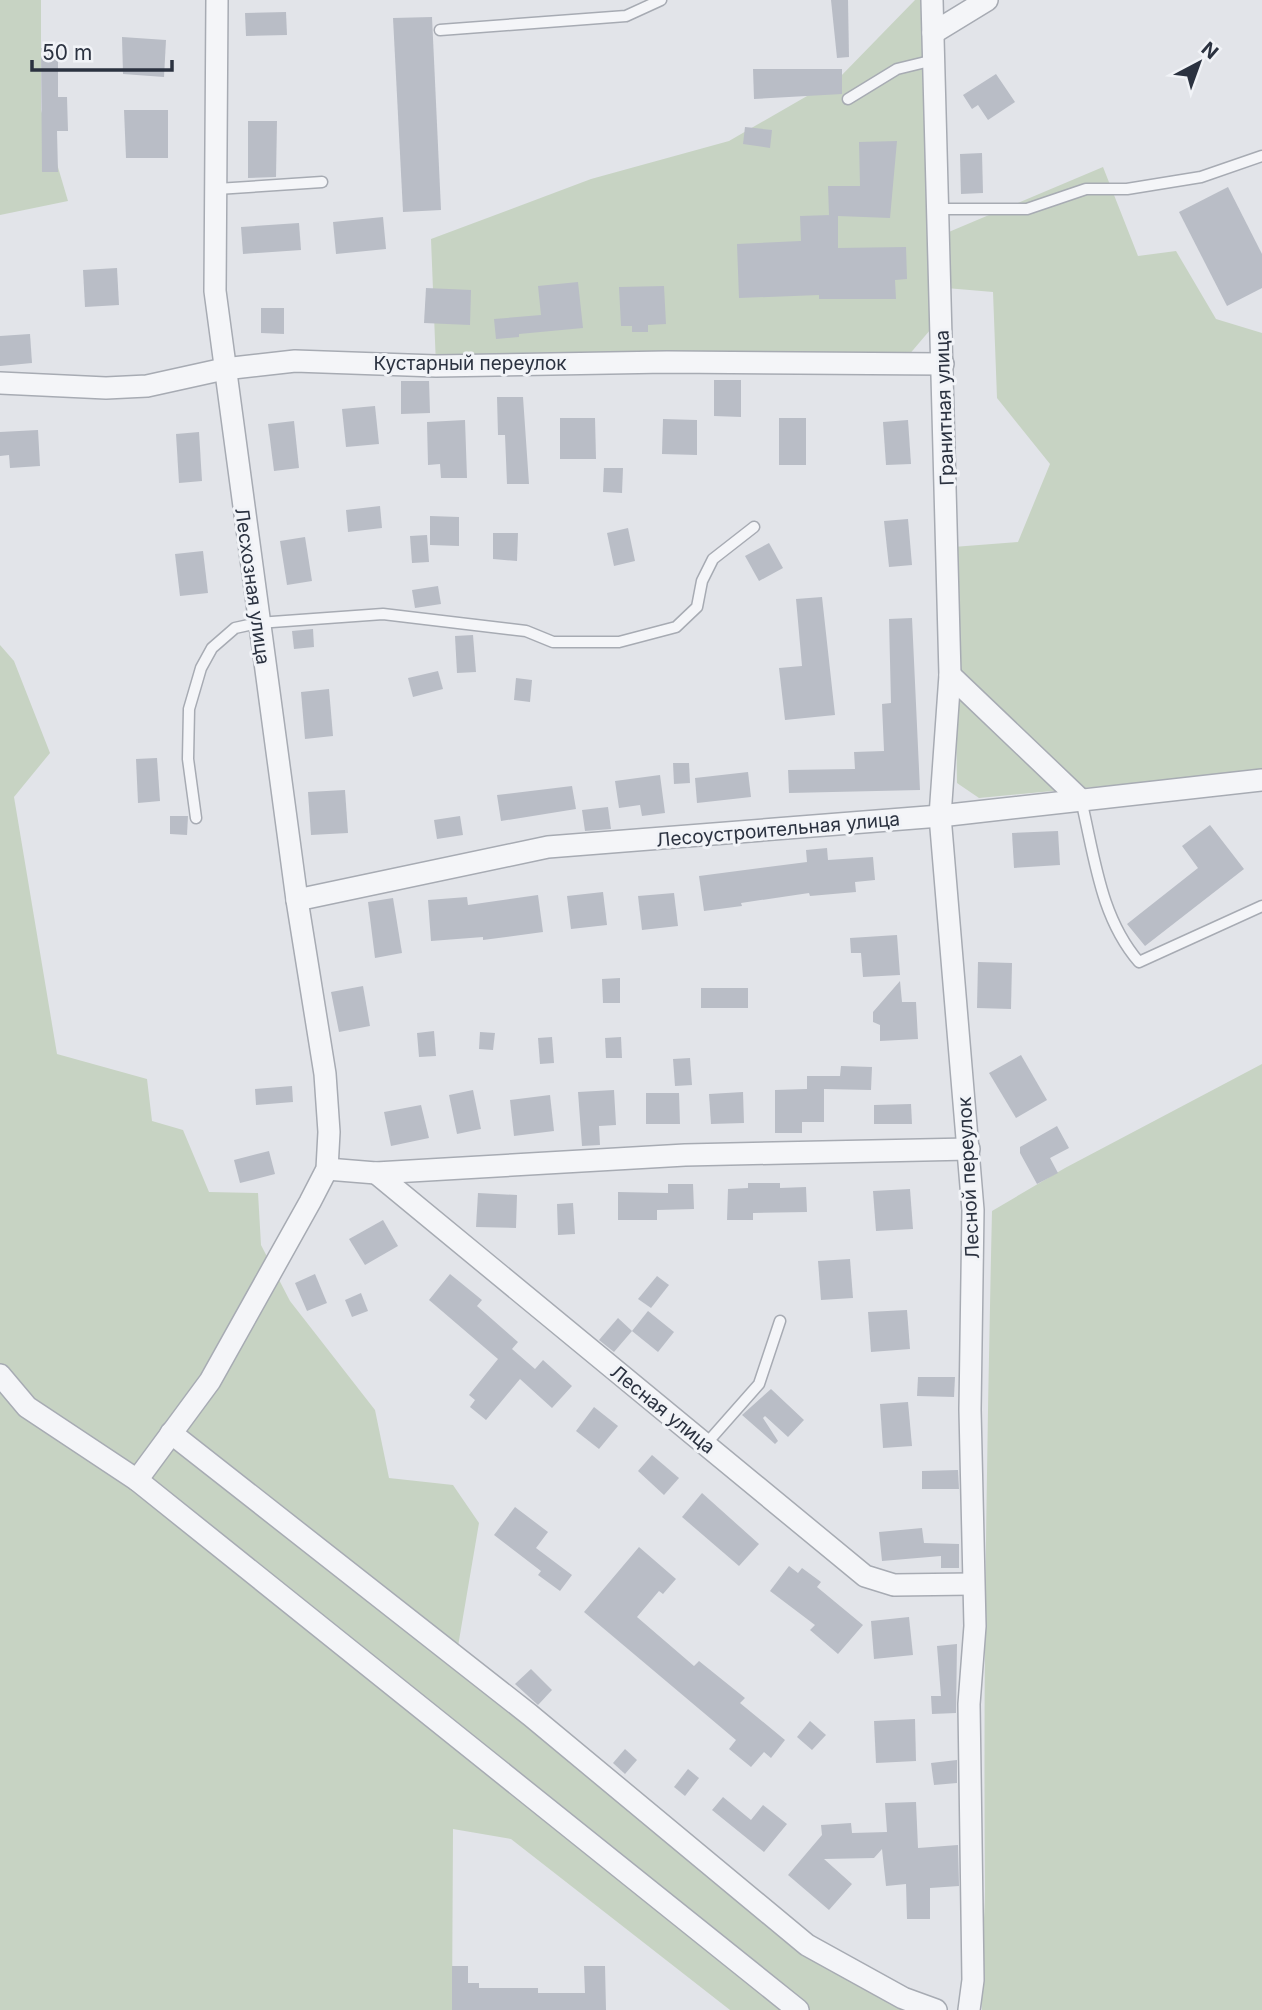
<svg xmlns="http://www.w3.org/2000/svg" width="1262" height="2010" font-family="Inter,sans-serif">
<rect width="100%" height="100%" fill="#e2e4e9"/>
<g fill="#c7d3c3">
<polygon points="0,0 41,0 41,110 68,201 0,215"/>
<polygon points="915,0 932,0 942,316 902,363 436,366 431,239 591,179 729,141 840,77"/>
<polygon points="1103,167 1138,256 1176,251 1216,319 1262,333 1262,771 979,798 957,783 953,547 1018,542 1050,464 997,398 993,292 946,288 944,234"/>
<polygon points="0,645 14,661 50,753 14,797 57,1054 147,1079 152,1121 183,1130 209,1192 258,1193 261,1245 290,1301 375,1410 389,1478 453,1485 479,1523 456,1658 799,1951 857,1985 916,2010 730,2010 511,1839 453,1829 452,2010 0,2010"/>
<path d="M1262 1064V2010H982C978 1969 985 1929 985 1889 983 1663 987 1437 992 1211L1065 1168Z"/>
</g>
<g fill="#b9bdc6">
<polygon points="831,0 848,0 849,57 837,58"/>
<polygon points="286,12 287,35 246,36 245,13"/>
<polygon points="432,17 441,210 403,212 393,18"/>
<polygon points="122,37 166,40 164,77 123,74"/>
<polygon points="41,48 58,48 58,97 67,97 68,131 57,131 58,172 42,172"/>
<polygon points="753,69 842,69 842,94 754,99"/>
<polygon points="996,74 1015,102 988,120 978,105 972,109 963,95"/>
<polygon points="124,110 168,110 168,158 126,158"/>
<polygon points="248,121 277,121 276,177 248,178"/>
<polygon points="745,127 772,130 770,148 743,144"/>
<polygon points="897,141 890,218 838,216 838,248 906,247 907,279 895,280 896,299 819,299 819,295 739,298 737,244 801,241 800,216 831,215 829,215 828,186 860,186 859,142"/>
<polygon points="982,153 983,193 961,194 960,154"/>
<polygon points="1228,187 1262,254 1262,288 1227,306 1179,212"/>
<polygon points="383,217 386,249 336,254 333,222"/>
<polygon points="299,223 301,250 243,254 241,227"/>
<polygon points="117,268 119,305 85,307 83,270"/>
<polygon points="578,282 583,328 519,334 519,337 496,339 494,319 541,315 538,286"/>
<polygon points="664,286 666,324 648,325 648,332 632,332 632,326 621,326 619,287"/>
<polygon points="426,288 471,290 470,325 424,323"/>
<polygon points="261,308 284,308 284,334 261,333"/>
<polygon points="30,334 32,363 0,366 0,336"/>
<polygon points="714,380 741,380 741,417 714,416"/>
<polygon points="401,381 429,381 430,413 401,414"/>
<polygon points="497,397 523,397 529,484 507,484 505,435 498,435"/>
<polygon points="375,406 379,444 346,447 342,409"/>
<polygon points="560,418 595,418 596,459 560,459"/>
<rect x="779" y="418" width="27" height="47"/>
<polygon points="663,419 697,420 697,455 662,454"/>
<polygon points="465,420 467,478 441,478 440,464 428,465 427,422"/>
<polygon points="908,420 911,464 886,465 883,422"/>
<polygon points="294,421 299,468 274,471 268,424"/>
<polygon points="38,430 40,466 10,468 9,455 0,456 0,432"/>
<polygon points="199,432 202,481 179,483 176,434"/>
<polygon points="604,468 623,468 622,493 603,492"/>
<polygon points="380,506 382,528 348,532 346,510"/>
<polygon points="430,516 459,517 459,546 430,545"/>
<polygon points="908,519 912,565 889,567 884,521"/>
<polygon points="628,528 635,561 614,566 607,533"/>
<polygon points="493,533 518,533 517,561 493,559"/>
<polygon points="427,535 429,562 412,563 410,536"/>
<polygon points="305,537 312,581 287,585 280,541"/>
<polygon points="769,543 783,568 759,581 745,556"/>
<polygon points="203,551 208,593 180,596 175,554"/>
<polygon points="438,586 441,604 415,608 412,590"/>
<polygon points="822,597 835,715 785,720 779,668 802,666 796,599"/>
<polygon points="912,618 920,790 789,793 788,770 855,769 854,752 884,751 882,704 891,703 889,619"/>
<polygon points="313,629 314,647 294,649 292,631"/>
<polygon points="473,635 476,672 457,673 455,636"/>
<polygon points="438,671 443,689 413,697 408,678"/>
<polygon points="516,678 532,680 530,702 514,700"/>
<polygon points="329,689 333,736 305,739 301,692"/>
<polygon points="157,758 160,801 138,803 136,759"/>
<polygon points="673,763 689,763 690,783 674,784"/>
<polygon points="748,772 751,797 697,803 695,778"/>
<polygon points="660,775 665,813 642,816 640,805 619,808 615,781"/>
<polygon points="572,786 576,809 501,821 497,795"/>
<polygon points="345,790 348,833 311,835 308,792"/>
<polygon points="608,807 611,829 585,831 582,810"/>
<polygon points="170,816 188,816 187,835 170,834"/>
<polygon points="460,816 463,835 437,839 434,820"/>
<polygon points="1210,825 1244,869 1145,946 1127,924 1198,868 1182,846"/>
<polygon points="1058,831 1060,865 1014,868 1012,833"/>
<polygon points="827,848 828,860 873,857 875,880 855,882 856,892 810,896 809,893 741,903 742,906 704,911 699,876 807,862 806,850"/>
<polygon points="603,892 607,925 571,929 567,896"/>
<polygon points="674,893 678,926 642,930 638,896"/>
<polygon points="538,895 543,932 483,940 483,937 431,941 428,900 467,897 468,905"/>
<polygon points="393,898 402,953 375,958 368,902"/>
<polygon points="897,935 900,975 863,977 861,953 851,953 850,938"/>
<polygon points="978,962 1012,963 1011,1009 977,1008"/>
<polygon points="620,978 620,1003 603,1003 602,979"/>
<polygon points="900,981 902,1002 916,1002 918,1039 880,1041 880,1025 873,1022 873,1012"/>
<polygon points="363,986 370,1026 339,1032 331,992"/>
<rect x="701" y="988" width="47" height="20"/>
<polygon points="434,1031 436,1056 419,1057 417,1033"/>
<polygon points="480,1032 495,1033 493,1050 479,1049"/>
<polygon points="552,1037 554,1063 540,1064 538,1038"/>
<polygon points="621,1037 622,1058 606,1058 605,1038"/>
<polygon points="1021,1055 1047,1100 1016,1118 989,1073"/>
<polygon points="690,1058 692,1085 675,1086 673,1059"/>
<polygon points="841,1066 872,1067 871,1090 824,1089 824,1122 802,1122 802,1133 775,1133 775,1090 807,1089 807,1076 840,1076"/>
<polygon points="292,1086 293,1102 256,1105 255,1089"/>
<polygon points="473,1090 481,1129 457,1134 449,1095"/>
<polygon points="614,1090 616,1125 599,1126 600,1145 582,1146 578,1092"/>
<polygon points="743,1092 744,1123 711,1124 709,1094"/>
<polygon points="646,1093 679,1093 680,1124 646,1124"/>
<polygon points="550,1095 554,1131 514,1136 510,1100"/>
<polygon points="911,1104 912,1124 874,1124 874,1105"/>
<polygon points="421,1105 429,1138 391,1146 384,1112"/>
<polygon points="1057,1126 1069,1148 1050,1158 1058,1173 1037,1184 1020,1153 1020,1147"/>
<polygon points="269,1151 275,1174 240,1183 234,1160"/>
<polygon points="748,1183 780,1183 780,1188 806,1187 807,1212 753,1213 753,1220 727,1220 728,1189 748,1188"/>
<polygon points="668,1184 693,1184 694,1209 657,1210 657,1220 618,1220 618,1192 668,1193"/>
<polygon points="910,1189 913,1229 876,1231 873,1191"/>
<polygon points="478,1193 517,1195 516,1228 476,1227"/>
<polygon points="573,1203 575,1234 558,1235 557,1204"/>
<polygon points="383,1220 398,1246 365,1265 349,1239"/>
<polygon points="850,1259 853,1298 821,1300 818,1261"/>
<polygon points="315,1274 327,1303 307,1311 295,1283"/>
<polygon points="450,1274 482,1300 477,1306 518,1342 512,1349 535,1369 543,1360 572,1386 552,1408 520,1379 486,1420 470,1407 475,1400 469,1395 498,1359 429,1300"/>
<polygon points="657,1276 669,1285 651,1308 638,1299"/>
<polygon points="361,1293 368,1311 352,1317 345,1300"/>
<polygon points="907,1310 910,1349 871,1352 868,1312"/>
<polygon points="648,1311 674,1332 658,1352 632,1331"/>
<polygon points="618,1318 632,1331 614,1352 599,1340"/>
<polygon points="918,1377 955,1377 954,1397 917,1396"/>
<polygon points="771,1389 804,1420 788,1437 765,1416 763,1418 778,1441 775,1444 742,1415"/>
<polygon points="908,1402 912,1446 883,1448 880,1404"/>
<polygon points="594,1407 618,1426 599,1449 576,1431"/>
<polygon points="652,1455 679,1478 664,1495 638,1471"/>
<polygon points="958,1470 959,1489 922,1489 922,1471"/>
<polygon points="702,1493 759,1544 739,1566 682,1517"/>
<polygon points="515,1507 548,1532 536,1548 572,1575 560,1591 538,1575 541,1571 494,1535"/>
<polygon points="922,1528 924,1543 959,1544 959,1568 941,1568 941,1556 882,1561 879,1532"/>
<polygon points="639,1547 676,1579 663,1594 659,1591 637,1617 694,1666 699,1661 745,1698 740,1703 785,1740 771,1758 764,1752 751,1767 729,1749 736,1740 584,1612"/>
<polygon points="789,1566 798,1573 802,1568 821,1582 817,1587 863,1625 838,1654 810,1630 815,1625 770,1591"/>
<polygon points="909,1617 913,1655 874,1659 871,1621"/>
<polygon points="957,1644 956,1713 932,1714 931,1696 941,1696 937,1646"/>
<polygon points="531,1669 552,1690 538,1705 515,1684"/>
<polygon points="915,1719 916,1761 876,1763 874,1721"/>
<polygon points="810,1721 826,1735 812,1750 797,1737"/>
<polygon points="625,1749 637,1760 625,1774 613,1763"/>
<polygon points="957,1760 957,1783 934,1785 931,1763"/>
<polygon points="688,1769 699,1778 685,1796 674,1787"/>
<polygon points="723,1797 751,1820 763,1805 787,1824 764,1852 712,1810"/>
<polygon points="916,1802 918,1848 958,1845 959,1886 930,1888 930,1919 907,1919 906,1884 886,1886 882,1849 874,1858 824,1859 852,1884 829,1910 788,1875 822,1835 821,1825 851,1823 852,1833 887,1832 885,1803"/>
<polygon points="452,1966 468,1966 468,1983 479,1983 479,1988 538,1988 538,1993 585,1993 584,1966 605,1966 606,2010 452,2010"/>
</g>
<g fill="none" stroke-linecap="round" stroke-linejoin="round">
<g stroke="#a7abb3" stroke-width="13">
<g id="lane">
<polyline points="440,30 626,16 661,0"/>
<polyline points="848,99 897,69 934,60"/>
<polyline points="217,189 322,182"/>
<polyline points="938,209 1027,209 1086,189 1127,189 1201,177 1262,156"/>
<path d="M1082 804C1095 860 1101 918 1139 962L1262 906"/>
<polyline points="196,818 188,759 189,709 201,668 212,648 235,628 258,623 383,614 526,631 553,642 619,642 676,627 697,607 702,581 713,559 754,527"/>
<polyline points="706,1444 759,1384 780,1321"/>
</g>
</g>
<g stroke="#a7abb3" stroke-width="24">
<g id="street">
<polyline points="932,0 950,675 940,816 973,1210 970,1410 975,1626 969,1704 973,1980 969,2010"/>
<polyline points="933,33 987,0"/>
<polyline points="0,383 106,388 147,386 224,369 295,361 436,366 667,362 943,364"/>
<polyline points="950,675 1082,801"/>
<polyline points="297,900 548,847 940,816 1262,780"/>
<polyline points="327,1169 376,1173 685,1155 969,1149"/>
<polyline points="376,1173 865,1576 894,1585 973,1584"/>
<polyline points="0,1375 27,1407 137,1480 798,2010"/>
<polyline points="171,1433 530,1715 807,1945 903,1998 936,2010"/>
<polyline points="137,1480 210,1381 310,1202 327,1169 329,1132 325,1074 297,900 215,291 217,0"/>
</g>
</g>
<use href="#lane" stroke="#f4f5f8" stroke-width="10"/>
<use href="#street" stroke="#f4f5f8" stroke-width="21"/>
</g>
<g text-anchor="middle" stroke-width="6" stroke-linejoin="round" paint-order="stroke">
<g font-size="19" fill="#2b3240" stroke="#f1f3f7">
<text x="470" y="370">Кустарный переулок</text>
<text transform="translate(944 408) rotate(-92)" y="7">Гранитная улица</text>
<text transform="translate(253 586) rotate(82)" y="7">Лесхозная улица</text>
<text transform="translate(778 829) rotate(-5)" y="7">Лесоустроительная улица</text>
<text transform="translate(968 1178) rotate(-93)" y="7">Лесной переулок</text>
<text transform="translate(663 1409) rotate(39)" y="7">Лесная улица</text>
</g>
</g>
<g transform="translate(1199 63) rotate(41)" stroke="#f1f3f7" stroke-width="5" paint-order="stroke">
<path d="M0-5L12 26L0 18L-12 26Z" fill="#2b3240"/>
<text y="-10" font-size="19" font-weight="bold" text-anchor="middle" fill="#2b3240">N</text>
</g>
<path d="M32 60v10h140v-10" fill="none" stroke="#2b3240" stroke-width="3.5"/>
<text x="42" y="60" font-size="21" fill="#2b3240" stroke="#f1f3f7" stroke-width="5" paint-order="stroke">50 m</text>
</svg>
